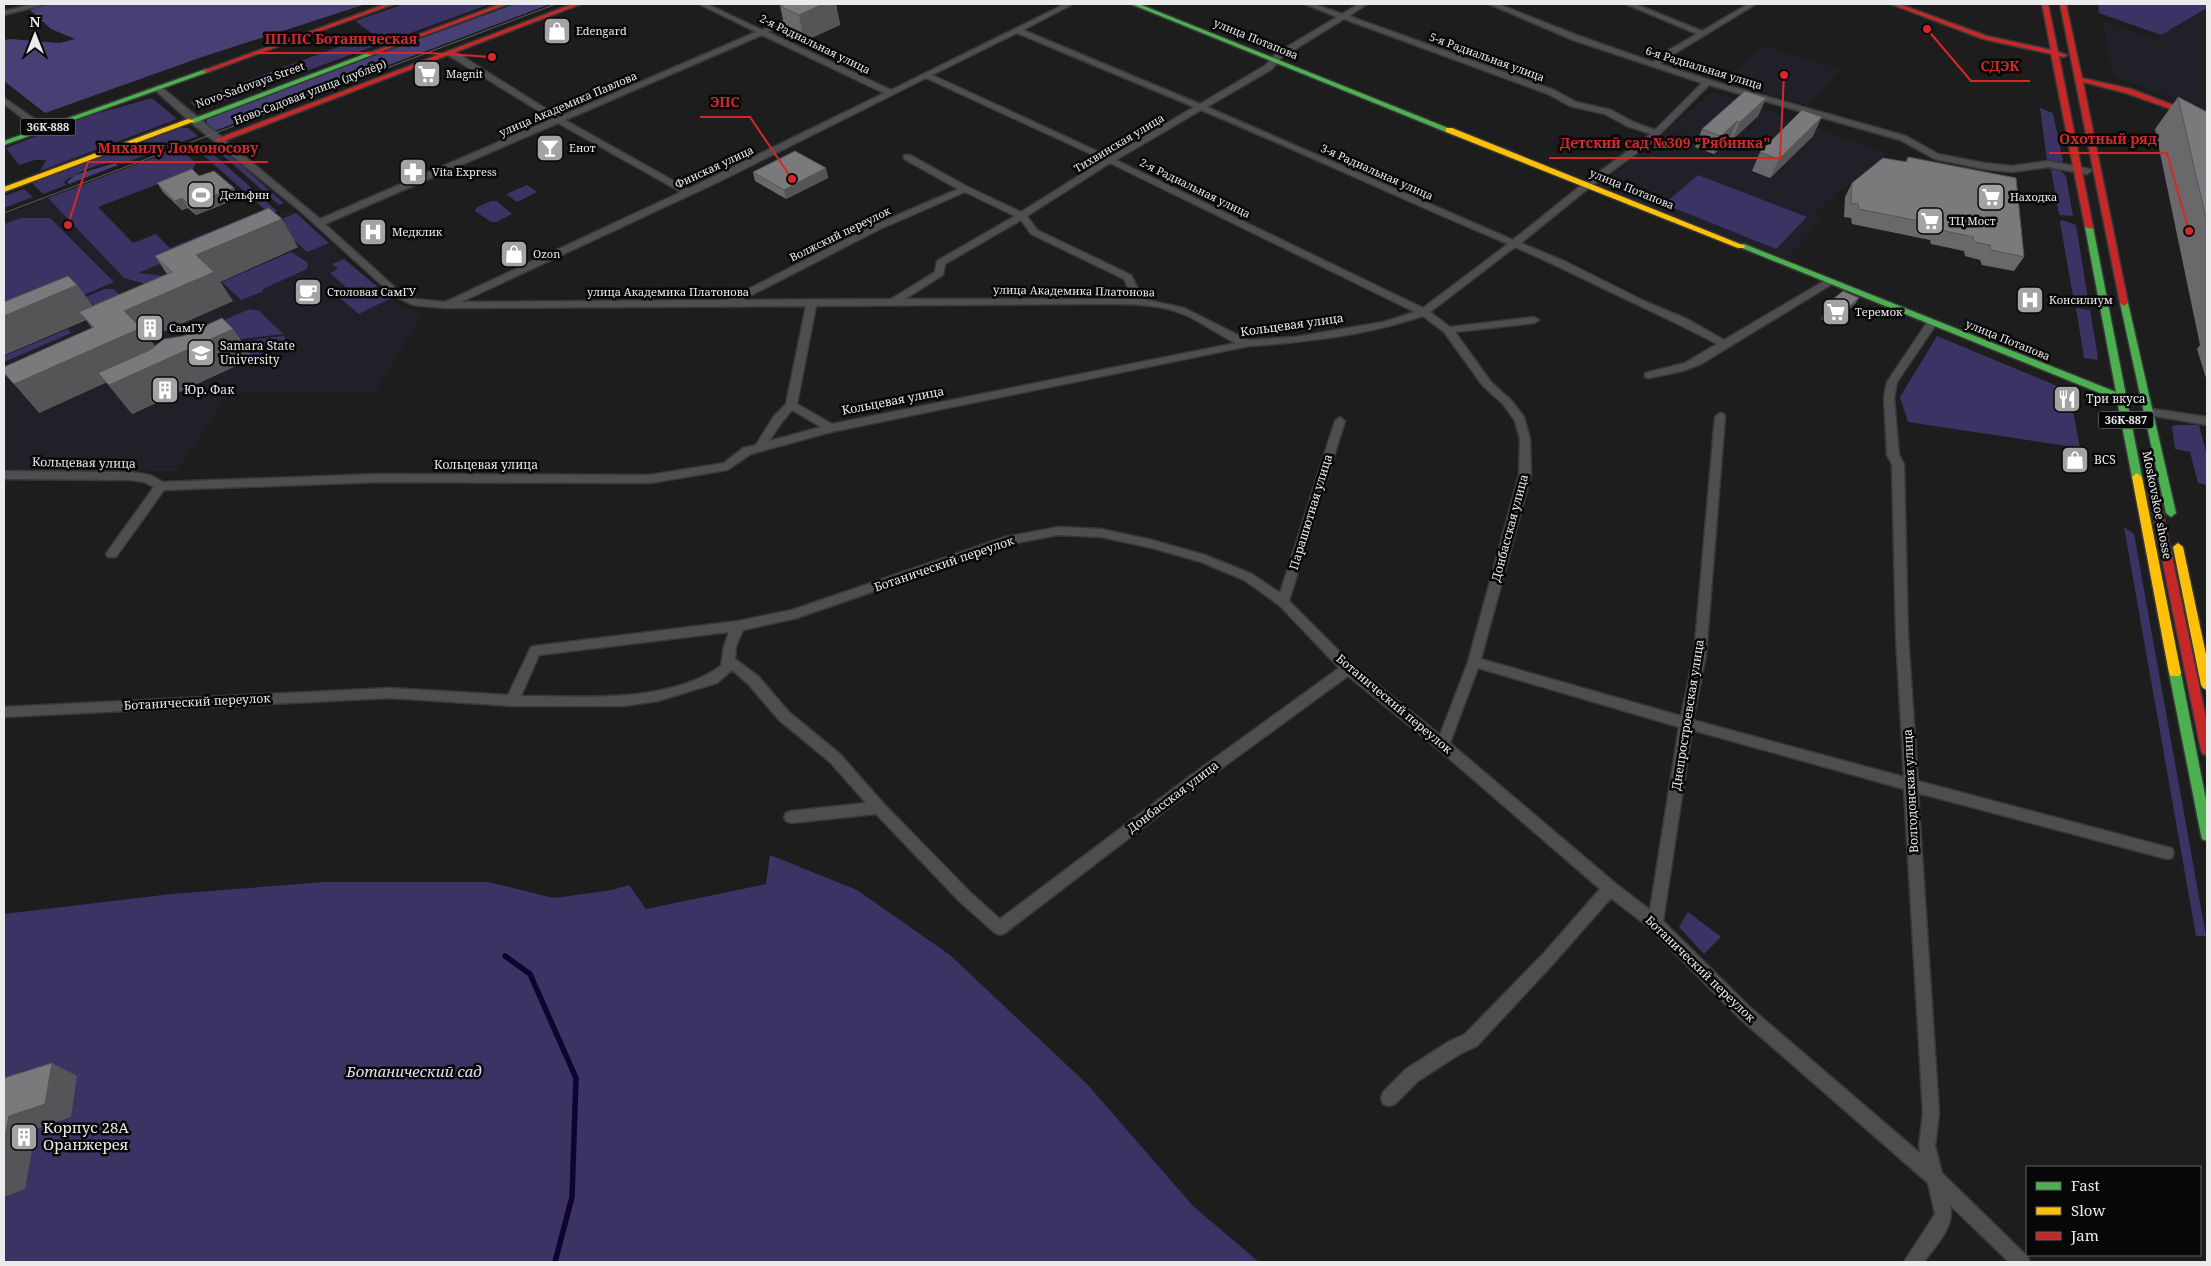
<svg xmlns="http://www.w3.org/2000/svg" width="2211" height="1266" font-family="'Noto Serif',serif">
<rect width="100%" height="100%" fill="#1d1d1e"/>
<g fill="#202028">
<polygon points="2207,8 2207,111 2114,76 2102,20 2154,39"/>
<polygon points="1763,46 1841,69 1807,106 1727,80"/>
<polygon points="1713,92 1888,154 1829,199 1813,216 1823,220 1784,261 1598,187"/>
<polygon points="48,198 125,278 292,210 329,243 344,259 400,305 423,314 375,392 230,393 176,471 4,474 4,215"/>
</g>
<g fill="#3a3363">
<polygon points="404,4 490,4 199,110 190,102 373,34 355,21"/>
<polygon points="2098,4 2204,4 2207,5 2207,8 2161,35 2099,13"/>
<polygon points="152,98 177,119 40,171 46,160 35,160 19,165 6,148 85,117"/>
<polygon points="2040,108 2053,113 2063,161 2061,163 2047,160"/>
<path d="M180 128H188L198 136 122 164C108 158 75 173 64 182L66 185 43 194 32 183Z"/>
<polygon points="216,143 284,203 279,205 211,145"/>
<polygon points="179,148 196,163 192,171 98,207 133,243 156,234 170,248 253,214 262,222 138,273 165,276 160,288 124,278 48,198"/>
<polygon points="210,151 277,211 270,214 202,154"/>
<polygon points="2051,169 2060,170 2066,176 2073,216 2059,215"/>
<polygon points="1698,175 1807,217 1776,249 1664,204"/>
<polygon points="527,185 537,192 517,202 506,194"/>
<polygon points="24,189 33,197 4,208 4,196"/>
<polygon points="491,201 497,201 512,214 497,222 491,222 475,211 476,208"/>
<polygon points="296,213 329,243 307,252 277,225 284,222 282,219"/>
<polygon points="21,218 50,218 114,282 4,329 4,224"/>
<polygon points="2062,220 2076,225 2088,299 2084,300 2073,296 2060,222"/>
<polygon points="291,252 308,263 307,269 263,289 262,292 241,300 222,282"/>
<polygon points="344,259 391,298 359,314 335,294 347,288 330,273 338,269 332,264"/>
<polygon points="105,289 113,289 129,302 103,314 92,303 14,336 8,329"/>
<polygon points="2076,308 2090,310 2098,358 2097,360 2084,358"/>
<polygon points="250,309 259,311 283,334 218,342 215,324"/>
<polygon points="68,329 71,333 4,362 4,356"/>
<polygon points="284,336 286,340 282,344 254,357 242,347 220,344"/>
<polygon points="1937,336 2060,387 2070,395 2080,448 1908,422 1900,397"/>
<polygon points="2177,425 2199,425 2207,456 2207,485 2198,483 2190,452 2175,449 2172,426"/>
<polygon points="2124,527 2134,534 2206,936 2196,936"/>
<polygon points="770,855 857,890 950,955 1087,1084 1193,1206 1259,1262 4,1262 4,914 171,894 325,882 488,882 554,898 612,890 629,885 646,909 766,884"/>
<polygon points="1688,912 1721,937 1704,954 1679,927"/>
</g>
<g fill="#474075">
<polygon points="38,4 366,4 199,58 45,113 4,81 4,40 10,39 60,43 75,39 51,29 29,9"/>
<polygon points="515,4 550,4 209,133 206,118"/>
<polygon points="115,163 118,165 69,184 67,182 75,175"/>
</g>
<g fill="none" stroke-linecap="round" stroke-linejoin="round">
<polyline stroke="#0f0330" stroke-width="5.5" points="505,956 530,974 576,1078 572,1197 555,1262"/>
<g stroke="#383839" stroke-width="3">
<g id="street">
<polygon points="34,4 46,4 4,15 4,11"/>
<path d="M699 4H707L762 30 821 4H829L768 32 891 90 1065 4H1073L1023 30 1200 104 1266 65 1275 54 1337 17 1305 4H1314L1342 14 1359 4H1367L1349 16 1554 90 1576 102 1611 110 1633 122 1655 130 1702 83 1573 40 1489 4H1498L1579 36 1653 62 1658 56 1697 34 1626 4H1635L1702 31 1748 4H1756L1664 60 1660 64 1719 83 1906 136 1938 154 1984 163 2012 166 2048 161 2090 169 2091 171 2087 174 2048 167 2012 172 1984 169 1935 159 1900 140 1709 85 1652 142 1590 187 1521 243 1564 261 1644 301 1687 319 1724 340 1826 280H1832V284L1701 364 1683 371 1649 378 1645 377V373L1685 363 1717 344C1691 330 1665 318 1638 305 1597 286 1557 265 1515 247L1430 312 1450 327 1534 317 1539 320 1534 323 1455 332 1491 382 1511 400 1524 417 1530 439 1531 475 1481 659 1681 716 1694 655 1715 417 1720 413 1724 414 1725 417 1706 655 1693 720 1904 777 1896 636 1892 464 1887 455 1884 398 1887 382 1928 321 1932 320 1937 323 1897 382 1894 398 1899 455 1904 464 1908 636 1918 781 2167 847 2172 848 2174 853 2172 858 2167 859 1918 793 1939 1113 1935 1146 1942 1173 2027 1256 2030 1262H2009L1950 1205C1956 1226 1935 1246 1924 1262H1904L1935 1214 1928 1183 1739 1018 1650 928 1611 898 1553 964 1477 1046 1460 1054 1418 1081 1395 1104 1389 1106 1383 1104 1381 1098 1383 1092 1406 1069 1448 1042 1465 1034 1543 954 1600 889 1438 749 1348 676 1200 784 1005 933 1000 935 995 933 960 902 876 814 791 823 786 821 784 817 786 813 791 811 866 803 830 762 779 720 748 684 732 670 717 683 658 701 624 706H512L390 698 4 717V707L390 688 508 695 531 647 535 646 738 621 792 610 1005 537 1058 527 1101 529 1152 540 1205 555 1252 574 1280 593 1335 421 1340 417 1345 421 1289 601 1353 665 1440 735 1468 662 1519 475 1520 439 1515 421 1503 404 1483 386 1444 332 1423 316C1367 335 1308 342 1249 346L831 432 751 454 727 470 650 483 379 482 164 490 116 557H108L106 554 108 551 154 487 144 482 131 480 4 479V471L131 472 150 475 163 482 379 474 650 475 724 463 743 448 756 445 774 416 786 404 806 306 445 308 413 305 394 296 299 210 189 121 153 88 160 86 320 219 552 119 448 55V51H454L559 117 756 32ZM1344 19 1548 94 1570 106 1605 114 1627 126 1651 134 1584 183 1513 240 1207 107 1272 69 1281 58ZM1017 33 1194 107 1110 157 932 75ZM762 35 884 93 688 189 565 120ZM926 78 1104 160 1021 212 968 187 910 155H904V159L958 189 872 226 727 300 461 302 716 183ZM1201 110C1304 153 1405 201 1508 244L1423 308 1116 160ZM558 123 681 192 445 302 415 299 400 292 325 224ZM1110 163 1415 312 1383 322 1295 337 1248 340 1184 308 1143 299 1131 275 1037 230 1027 216ZM965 192 1015 216 937 261 935 272 891 299 742 300 878 230ZM1021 220 1031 234 1124 279 1133 299H905L943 275 945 264ZM1091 304C1124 304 1157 302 1188 316 1204 324 1219 335 1236 343L832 424 797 404 816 306ZM792 410 821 427 769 441 782 422ZM1058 535 1101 537 1152 548 1201 562 1244 580 1279 605 1339 668 1190 776 1000 919 970 892 884 804 840 754 789 712 758 676 735 659 736 646 743 630 797 618 1010 544ZM729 632 724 646 721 666C667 704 583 696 521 696L539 655ZM1478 668 1679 727 1650 910 1615 883 1450 743ZM1692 730 1904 789 1923 1113 1919 1146 1921 1154 1751 1008 1663 921Z"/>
<polygon points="4,98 46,127 46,131 40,131 4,104"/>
<polygon points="2147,408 2207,417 2207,425 2143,414 2142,412"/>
</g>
</g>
<g stroke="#383839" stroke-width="3">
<g id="fast">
<polygon points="1131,4 1139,4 1453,130 1446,132"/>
<polygon points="370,52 372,53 372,55 194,123 187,121"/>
<polygon points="206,69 210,71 208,72 4,145 4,141"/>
<polygon points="2086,225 2093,227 2142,477 2137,481 2132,477 2117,400 1737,246 1738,244 1744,244 2116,392 2085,227"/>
<polygon points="2124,300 2128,303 2176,513 2171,517 2166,513 2120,303"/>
<polygon points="2175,668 2179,670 2181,673 2207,805 2207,841 2202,839 2201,835 2169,673 2171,670"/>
</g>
</g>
<g stroke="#383839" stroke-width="3">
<g id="slow">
<polygon points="188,119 195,121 4,192 4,187"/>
<polygon points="1446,128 1452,128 1745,246 1744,248 1738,248 1446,132"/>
<polygon points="2137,473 2142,477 2181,673 2179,676 2171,676 2169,673 2132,477"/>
<polygon points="2178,543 2183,547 2207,659 2207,690 2203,688 2201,685 2173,547"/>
</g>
</g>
<g stroke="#383839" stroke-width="3">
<g id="jam">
<polygon points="386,4 394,4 208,72 202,71"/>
<polygon points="500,4 508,4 372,55 367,54"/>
<polygon points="573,4 581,4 221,142 214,140"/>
<polygon points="1891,4 1899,4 1987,36 2051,50 2042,4 2048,4 2058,52 2067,55 2064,57 2059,56 2093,227 2092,229 2085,227 2051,54 1983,39"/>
<polygon points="2060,4 2066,4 2082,78 2131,89 2207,118 2207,122 2126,93 2083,82 2128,303 2124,306 2120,303"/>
<polygon points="2154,491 2159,495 2207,723 2207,755 2203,754 2201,750 2149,495"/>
</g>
</g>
<use href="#street" fill="#4e4e50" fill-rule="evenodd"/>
<use href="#fast" fill="#4caf50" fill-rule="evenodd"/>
<use href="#slow" fill="#ffc107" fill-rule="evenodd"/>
<use href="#jam" fill="#c62828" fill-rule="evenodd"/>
<polyline stroke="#5d5d5e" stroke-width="1" points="4,213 556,4"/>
</g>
<g fill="#69696b">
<polygon points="786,4 836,4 840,25 804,41 786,33 780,6"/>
<polygon points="2178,97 2207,112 2207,378 2206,378 2197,349 2200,345 2155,129"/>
<polygon points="1766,98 1758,116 1732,140 1729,140 1714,154 1695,147 1702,129"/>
<polygon points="1813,136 1770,178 1752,171 1760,152"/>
<polygon points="1908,157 2024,257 2014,271 1982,265 1980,260 1965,256 1964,251 1931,244 1930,240 1852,224 1851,218 1844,217 1845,197 1852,183 1905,162"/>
<polygon points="826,168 828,178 786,199 755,181 753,172"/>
<polygon points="199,176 234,188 239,198 196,215 188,208 182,210 163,192 157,183"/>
<polygon points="298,247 220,282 233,301 149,338 155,346 233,329 253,358 132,414 106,382 39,413 92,328 86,320 4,355 77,285 92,306 167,274 155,256"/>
<polygon points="1856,303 1832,324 1821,319 1823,314 1826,313 1825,309 1827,304"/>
</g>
<g fill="#555557">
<polygon points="823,4 836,4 840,25 804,41 799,15"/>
<polygon points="1766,98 1758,116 1732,140 1740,122"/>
<polygon points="1822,117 1813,136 1770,178 1779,159"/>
<polygon points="1737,121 1729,140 1714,154 1721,136"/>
<polygon points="826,168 828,178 786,199 784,190"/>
<polygon points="234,188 239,198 196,215 189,205"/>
<polygon points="182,198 188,208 182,210 175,201"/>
<polygon points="282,219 298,247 220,282 233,301 149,338 163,357 39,413 14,384 196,255"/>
<polygon points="77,285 99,314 79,312 86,320 4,355 4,316"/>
<polygon points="1859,298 1856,303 1832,324 1834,320"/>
<polygon points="233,329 253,358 132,414 109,385"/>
<polygon points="52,1063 77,1076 71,1117 36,1129 25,1189 4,1197 4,1142 9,1116"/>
</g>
<g fill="#7a7a7c" stroke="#555557">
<polygon points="786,4 823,4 799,15 780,6"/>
<polygon points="1745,91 1766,98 1740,122 1737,121 1721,136 1702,129"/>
<polygon points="2178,97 2207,112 2207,223"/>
<polygon points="1802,110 1822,117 1779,159 1760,152"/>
<polygon points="795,151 826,168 784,190 753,172"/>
<polygon points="1908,157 2016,178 2024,257 1991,250 1990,245 1974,242 1973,237 1940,230 1939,225 1859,209 1858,204 1851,203 1852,183 1883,158 1907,162"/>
<polygon points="192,169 199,176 214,171 234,188 189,205 182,198 175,201 157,183"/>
<polygon points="269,208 282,219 196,255 214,272 124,311 141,328 14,384 4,373 4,367 94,327 79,312 172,272 155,256"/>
<polygon points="68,276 77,285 4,316 4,302"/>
<polygon points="1843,291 1859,298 1834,320 1823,314 1829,310 1827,304"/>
<polygon points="222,318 233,329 109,385 98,373 150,350 164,339 183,336"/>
<polygon points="52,1063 45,1104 9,1116 4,1142 4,1078"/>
</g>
<defs>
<g id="shop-square" transform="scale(1.4375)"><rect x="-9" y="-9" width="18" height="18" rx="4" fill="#a3a3a5" stroke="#070708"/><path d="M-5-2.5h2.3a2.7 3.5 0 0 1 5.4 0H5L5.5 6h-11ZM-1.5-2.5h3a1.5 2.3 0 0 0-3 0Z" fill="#fff"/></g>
<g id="supermarket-square" transform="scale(1.4375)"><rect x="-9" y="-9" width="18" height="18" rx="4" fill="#a3a3a5" stroke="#070708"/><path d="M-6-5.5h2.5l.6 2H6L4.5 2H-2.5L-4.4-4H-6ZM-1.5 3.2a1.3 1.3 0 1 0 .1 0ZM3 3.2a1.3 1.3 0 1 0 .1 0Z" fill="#fff"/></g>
<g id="bar-square" transform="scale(1.4375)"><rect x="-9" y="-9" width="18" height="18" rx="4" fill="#a3a3a5" stroke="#070708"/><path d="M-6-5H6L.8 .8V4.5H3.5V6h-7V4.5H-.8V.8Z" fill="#fff"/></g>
<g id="pharmacy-square" transform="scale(1.4375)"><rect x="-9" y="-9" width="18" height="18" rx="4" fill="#a3a3a5" stroke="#070708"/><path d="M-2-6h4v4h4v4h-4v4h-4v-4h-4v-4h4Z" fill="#fff"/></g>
<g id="stadium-square" transform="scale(1.4375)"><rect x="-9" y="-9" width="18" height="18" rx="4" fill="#a3a3a5" stroke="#070708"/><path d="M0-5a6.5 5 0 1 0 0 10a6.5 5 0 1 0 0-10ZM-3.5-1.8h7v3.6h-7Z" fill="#fff"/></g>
<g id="hospital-square" transform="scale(1.4375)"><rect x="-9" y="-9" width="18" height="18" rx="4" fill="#a3a3a5" stroke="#070708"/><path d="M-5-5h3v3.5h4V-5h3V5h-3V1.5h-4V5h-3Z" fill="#fff"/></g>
<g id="cafe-square" transform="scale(1.4375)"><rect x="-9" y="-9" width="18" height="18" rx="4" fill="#a3a3a5" stroke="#070708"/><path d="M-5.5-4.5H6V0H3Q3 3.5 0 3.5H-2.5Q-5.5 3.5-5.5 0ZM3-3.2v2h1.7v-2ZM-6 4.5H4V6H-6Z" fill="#fff"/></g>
<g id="building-square" transform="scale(1.4375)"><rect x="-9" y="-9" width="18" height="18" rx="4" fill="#a3a3a5" stroke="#070708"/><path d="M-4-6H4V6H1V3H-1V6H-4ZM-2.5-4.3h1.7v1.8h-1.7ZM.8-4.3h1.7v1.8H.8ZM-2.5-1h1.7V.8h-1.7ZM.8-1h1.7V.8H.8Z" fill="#fff"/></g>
<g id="university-square" transform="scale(1.4375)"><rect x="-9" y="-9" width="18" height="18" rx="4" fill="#a3a3a5" stroke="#070708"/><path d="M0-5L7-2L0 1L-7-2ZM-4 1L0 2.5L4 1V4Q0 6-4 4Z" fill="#fff"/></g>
<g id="restaurant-square" transform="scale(1.4375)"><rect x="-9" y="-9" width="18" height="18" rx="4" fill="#a3a3a5" stroke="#070708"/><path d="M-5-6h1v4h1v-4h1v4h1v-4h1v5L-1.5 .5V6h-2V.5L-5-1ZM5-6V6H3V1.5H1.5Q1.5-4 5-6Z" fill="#fff"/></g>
</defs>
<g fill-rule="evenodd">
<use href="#shop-square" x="557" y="31"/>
<use href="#supermarket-square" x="427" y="74"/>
<use href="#bar-square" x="550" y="148"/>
<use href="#pharmacy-square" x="413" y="172"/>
<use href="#stadium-square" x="201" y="195"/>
<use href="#supermarket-square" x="1991" y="197"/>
<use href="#supermarket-square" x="1930" y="221"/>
<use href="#hospital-square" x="373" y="232"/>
<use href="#shop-square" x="514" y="254"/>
<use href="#cafe-square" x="308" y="292"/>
<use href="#hospital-square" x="2030" y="300"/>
<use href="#supermarket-square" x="1836" y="312"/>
<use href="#building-square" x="150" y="328"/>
<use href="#university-square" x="201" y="353"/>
<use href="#building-square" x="165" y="390"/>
<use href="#restaurant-square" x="2067" y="399"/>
<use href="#shop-square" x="2075" y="460"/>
<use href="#building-square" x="24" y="1137"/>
</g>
<g text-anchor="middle" stroke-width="5" stroke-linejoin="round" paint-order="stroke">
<g font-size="11" fill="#ebebed" stroke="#070708" text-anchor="start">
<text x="576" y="35">Edengard</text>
<text x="446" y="78">Magnit</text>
<text x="569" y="152">Енот</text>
<text x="432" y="176">Vita Express</text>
<text x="220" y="199">Дельфин</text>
<text x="2010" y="201">Находка</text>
<text x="1949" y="225">ТЦ Мост</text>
<text x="392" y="236">Медклик</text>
<text x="533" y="258">Ozon</text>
<text x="327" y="296">Столовая СамГУ</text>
<text x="2049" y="304">Консилиум</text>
<text x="1855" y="316">Теремок</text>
<text x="169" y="332">СамГУ</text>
</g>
<g font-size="11" fill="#ebebed" stroke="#070708">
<text transform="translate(1256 39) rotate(22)" y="4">улица Потапова</text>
<text transform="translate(815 44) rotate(26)" y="4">2-я Радиальная улица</text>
<text transform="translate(1487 57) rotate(20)" y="4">5-я Радиальная улица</text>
<text transform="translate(1704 68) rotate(17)" y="4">6-я Радиальная улица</text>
<text transform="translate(250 85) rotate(-20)" y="4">Novo-Sadovaya Street</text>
<text transform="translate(310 92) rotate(-21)" y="4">Ново-Садовая улица (дублёр)</text>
<text transform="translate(568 104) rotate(-23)" y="4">улица Академика Павлова</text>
<text transform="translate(1119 143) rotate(-31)" y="4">Тихвинская улица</text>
<text transform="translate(714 167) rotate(-25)" y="4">Финская улица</text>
<text transform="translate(1377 172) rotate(24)" y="4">3-я Радиальная улица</text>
<text transform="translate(1195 188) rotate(26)" y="4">2-я Радиальная улица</text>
<text transform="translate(1632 189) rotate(22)" y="4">улица Потапова</text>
<text transform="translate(840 234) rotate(-26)" y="4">Волжский переулок</text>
<text transform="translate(1074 291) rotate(1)" y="4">улица Академика Платонова</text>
<text x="668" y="296">улица Академика Платонова</text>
<text transform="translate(2008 340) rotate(22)" y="4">улица Потапова</text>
</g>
<g fill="#070708" stroke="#a7a7a8" stroke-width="1">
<rect x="20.5" y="118.5" width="55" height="17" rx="4"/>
<rect x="2098.5" y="411.5" width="55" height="17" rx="4"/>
</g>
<g font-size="11" font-weight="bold" fill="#ebebed">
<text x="48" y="131">36К-888</text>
<text x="2126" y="424">36К-887</text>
</g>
<g font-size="12" fill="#ebebed" stroke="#070708">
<text transform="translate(1292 325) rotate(-8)" y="4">Кольцевая улица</text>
<text transform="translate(893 401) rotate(-11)" y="4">Кольцевая улица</text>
<text transform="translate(84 463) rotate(1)" y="4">Кольцевая улица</text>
<text x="486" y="469">Кольцевая улица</text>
<text transform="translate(2157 505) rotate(79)" y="4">Moskovskoe shosse</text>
<text transform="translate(1311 512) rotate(-73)" y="4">Парашютная улица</text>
<text transform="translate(1510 528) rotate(-75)" y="4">Донбасская улица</text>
<text transform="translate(944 564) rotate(-19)" y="4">Ботанический переулок</text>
<text transform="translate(197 702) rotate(-3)" y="4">Ботанический переулок</text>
<text transform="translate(1394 704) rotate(40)" y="4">Ботанический переулок</text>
<text transform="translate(1688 715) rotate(-81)" y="4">Днепростроевская улица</text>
<text transform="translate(1911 791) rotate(-93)" y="4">Волгодонская улица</text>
<text transform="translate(1173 797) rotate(-37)" y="4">Донбасская улица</text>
<text transform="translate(1700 969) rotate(44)" y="4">Ботанический переулок</text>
</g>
<g font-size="12" fill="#ebebed" stroke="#070708" text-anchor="start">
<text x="220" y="350">Samara State<tspan x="220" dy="14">University</tspan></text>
<text x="184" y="394">Юр. Фак</text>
<text x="2086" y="403">Три вкуса</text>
<text x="2094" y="464">BCS</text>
</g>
<g font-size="15" font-style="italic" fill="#e2e1f4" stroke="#070708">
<text x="414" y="1077">Ботанический сад</text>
</g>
<g font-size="15" fill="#ebebed" stroke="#070708" text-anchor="start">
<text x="43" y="1133">Корпус 28А<tspan x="43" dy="17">Оранжерея</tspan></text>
</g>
</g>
<path fill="none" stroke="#d62828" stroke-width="2" d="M492 57L428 53H255M1927 29L1971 81H2030M792 179L750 117H700M2189 231L2167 153H2049M1784 75L1780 158H1549M68 225L88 162H268"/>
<g fill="#d62828" stroke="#070708" stroke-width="2">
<circle cx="492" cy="57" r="5"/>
<circle cx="1927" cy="29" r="5"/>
<circle cx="792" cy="179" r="5"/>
<circle cx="2189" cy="231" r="5"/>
<circle cx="1784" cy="75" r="5"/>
<circle cx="68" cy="225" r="5"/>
</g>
<g font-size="14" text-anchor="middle" font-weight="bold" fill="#d62828" stroke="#070708" stroke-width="5" stroke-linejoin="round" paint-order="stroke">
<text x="341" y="44">ПП ПС Ботаническая</text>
<text x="2000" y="71">СДЭК</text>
<text x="725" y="107">ЭПС</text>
<text x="2108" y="144">Охотный ряд</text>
<text x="1665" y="148">Детский сад №309 "Рябинка"</text>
<text x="178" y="153">Михаилу Ломоносову</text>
</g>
<rect width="2211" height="1266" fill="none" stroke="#ebebed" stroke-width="10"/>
<rect x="2026" y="1166" width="175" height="90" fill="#070708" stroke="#626264"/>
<rect x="2036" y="1182" width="25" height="8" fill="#4caf50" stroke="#626264"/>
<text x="2071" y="1191" font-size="15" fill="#ebebed">Fast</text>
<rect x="2036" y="1207" width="25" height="8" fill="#ffc107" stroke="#626264"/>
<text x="2071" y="1216" font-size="15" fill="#ebebed">Slow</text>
<rect x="2036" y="1232" width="25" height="8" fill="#c62828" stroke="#626264"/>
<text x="2071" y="1241" font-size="15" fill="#ebebed">Jam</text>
<g transform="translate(35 35)" stroke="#070708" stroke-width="4" paint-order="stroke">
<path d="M0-4L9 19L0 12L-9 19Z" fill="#ebebed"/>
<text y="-8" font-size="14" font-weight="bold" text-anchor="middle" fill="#ebebed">N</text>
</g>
</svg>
